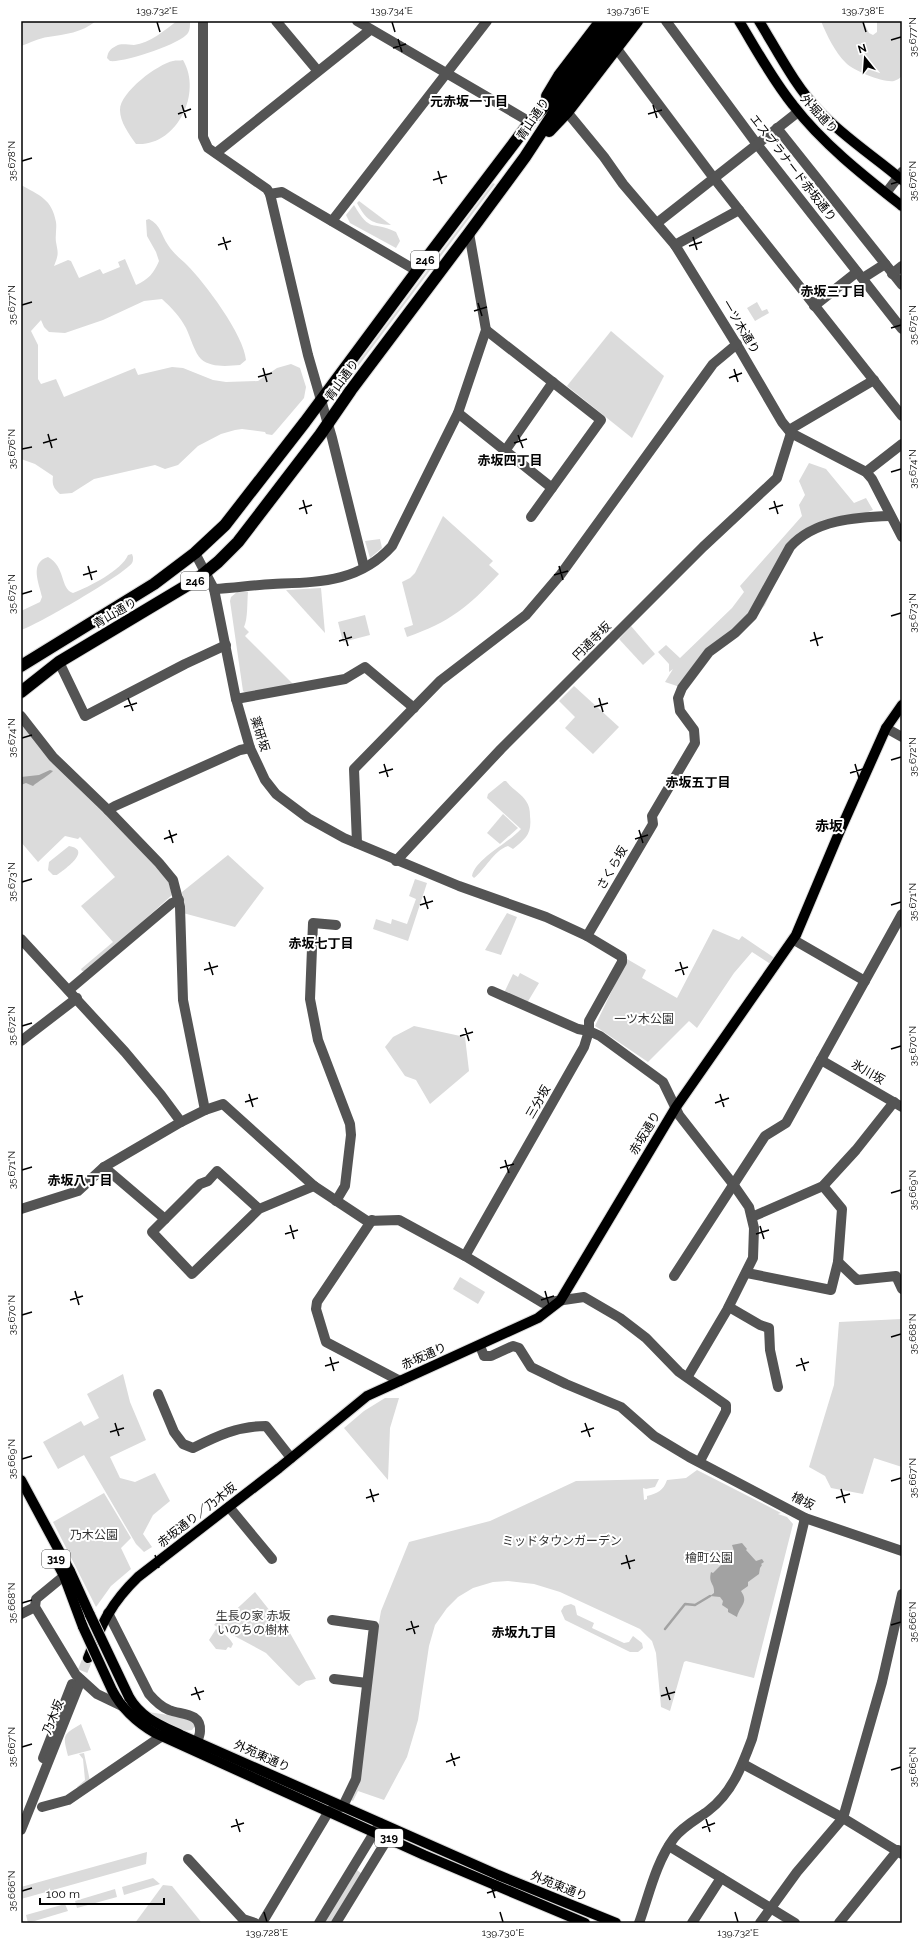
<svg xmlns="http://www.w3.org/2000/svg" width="923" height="1944" font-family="Raleway,'Noto Sans JP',sans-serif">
<rect width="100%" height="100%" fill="#fff"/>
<g fill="#dbdbdb">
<path d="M21 21H96C81 33 66 34 48 37 39 38 30 43 21 46Z"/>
<path d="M177 21H190C190 25 190 30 188 33 181 44 123 63 110 61L107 58C108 52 110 49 116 46 122 43 127 45 134 45 150 43 165 30 177 21Z"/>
<path d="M821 21H863L869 33 873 35 877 32V21H902V76C900 78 897 80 894 81 884 83 854 71 846 63 835 52 827 36 821 21Z"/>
<path d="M183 60C203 94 176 147 136 144 129 134 120 122 120 110 120 92 158 64 173 61 176 60 180 61 183 60Z"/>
<polygon points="493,183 495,184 347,381 345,380"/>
<path d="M21 185C39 195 52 199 56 222 57 229 55 235 56 242 58 253 59 254 54 266L68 260 71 261 79 278 100 269 103 274 120 267 118 262 125 259 136 285C148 280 154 273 159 261L156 252 147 236 146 220 149 219C161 225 161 235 168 245 173 253 181 259 187 265 205 283 244 335 246 360L240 365C228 366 211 368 201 359 195 354 190 336 186 328 180 317 172 308 162 299L144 301 103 320 65 333 49 332 44 327 41 320 31 331 38 345V379L41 384 56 379 64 397 135 368 138 375 172 367 183 368 213 380 226 382 258 381 277 368 291 364 300 368 306 387 304 398 275 432 272 435 266 434 265 432 242 429 235 430 221 434 198 446 178 465 165 469 155 465 94 479 72 493 60 494C53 488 52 484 53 476L35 464 21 459Z"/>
<path d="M359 201 391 225C372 224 366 220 357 203Z"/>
<path d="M354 205C371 234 371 220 396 232L400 241 396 248 350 223 346 215Z"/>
<polygon points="757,302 762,311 767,309 769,313 755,321 747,308"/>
<polygon points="611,331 664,376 632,438 567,386"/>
<polygon points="809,463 826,469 854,503 866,498 873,510 848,521 810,534 788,554 765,605 757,615 712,652 686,689 665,682 673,669 669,672 669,664 658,652 666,645 680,658 732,608 744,592 740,586 802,516 799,505 805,495 799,481"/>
<path d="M443 516 493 561 489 565 499 574C468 607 450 622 407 637L404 628 413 625 402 582 410 578 415 573Z"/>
<polygon points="380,539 382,548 370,558 365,541"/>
<path d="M132 554 133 557C133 560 133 561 132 563 125 574 35 626 21 630V611L40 602 42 597C39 583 29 563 48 557 66 567 60 589 73 593 89 587 122 570 128 555Z"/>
<polygon points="321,588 325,633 286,590"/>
<path d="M237 592H248C247 601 248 619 244 627L249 632 245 636 294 685 246 693 243 691 230 601 231 597Z"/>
<polygon points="365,615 370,635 343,642 338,622"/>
<polygon points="631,626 655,654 643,665 619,639"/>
<polygon points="574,686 619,727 593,754 565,728 575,717 559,701"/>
<polygon points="21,723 168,880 172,895 112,949 85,971 82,971 81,969 113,942 81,906 115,877 80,837 78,839 65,836 38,862 21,842"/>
<path d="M504 781H506C513 790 521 793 526 801 529 805 530 810 530 816 532 834 526 838 513 849L508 846C493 851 485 870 474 878L472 876C476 858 509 843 521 829L487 798 488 794Z"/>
<polygon points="503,814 518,828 500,844 487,833"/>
<path d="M69 846C93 850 64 870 57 875H53L48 870 49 862Z"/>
<polygon points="228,855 264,888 235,927 183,913 182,892"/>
<polygon points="415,879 427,883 408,941 373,929 376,919 391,924 392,919 407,924 416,899 409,896"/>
<polygon points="507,913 517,917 501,955 485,950"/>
<polygon points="713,929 739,940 742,936 776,959 772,965 752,952 734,973 697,1028 689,1021 648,1062 595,1026 627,959 646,970 642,978 677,998"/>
<polygon points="520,973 539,983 527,1003 504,993 513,974 518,977"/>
<polygon points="414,1026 465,1037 469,1071 430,1104 416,1080 405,1076 385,1047 393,1037"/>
<polygon points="460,1277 485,1292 478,1304 453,1289"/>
<polygon points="902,1319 902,1467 874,1458 863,1494 831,1488 825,1476 809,1467 834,1385 839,1322"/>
<polygon points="123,1374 130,1402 146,1440 110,1457 120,1478 135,1482 155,1473 170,1501 153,1515 143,1534 152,1547 144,1552 136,1544 84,1455 58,1469 43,1442 81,1421 84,1426 99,1418 87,1394"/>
<polygon points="385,1398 399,1398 390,1428 388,1480 344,1428 364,1411"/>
<path d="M697 1470 781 1513 778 1514 787 1517 793 1524 754 1678 686 1661 684 1662 670 1711 661 1707 656 1653 652 1641 640 1629 560 1592 534 1584 508 1581 493 1582 473 1588 458 1597 447 1608 435 1625 429 1646 418 1720 407 1757 384 1800 358 1791 353 1801 348 1799 381 1611 409 1542 490 1521 576 1481 659 1479 655 1487 646 1489 643 1488 644 1500 647 1499V1496C658 1493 663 1491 667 1480L686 1478Z"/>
<polygon points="104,1493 131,1538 121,1548 131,1569 111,1586 96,1607 53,1522"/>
<polygon points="255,1592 278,1621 286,1626 316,1679 306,1681 299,1686 296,1684 266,1653 214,1625 221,1617 220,1615 222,1611 227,1617 229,1616"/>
<polygon points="571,1604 575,1606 577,1615 594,1623 592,1628 624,1643 629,1642 633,1636 642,1643 643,1648 638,1652 630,1652 565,1620 561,1611 564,1606"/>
<path d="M216 1629C224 1633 229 1637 233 1644L231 1648 228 1647 226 1650 216 1649 209 1640Z"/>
<path d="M148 1712 189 1718 195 1726 192 1730C175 1733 160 1722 148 1712Z"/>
<path d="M81 1724 91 1750 68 1756C63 1735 62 1735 81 1724Z"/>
<polygon points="84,1753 90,1781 79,1790 77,1787 85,1780 83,1759 79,1754"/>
<polygon points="147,1852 146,1864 21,1899 21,1887"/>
<polygon points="357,1870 362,1874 332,1923 324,1923"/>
<polygon points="153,1878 160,1884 124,1895 122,1887"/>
<polygon points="163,1885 172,1886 202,1923 135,1923"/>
<polygon points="115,1889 117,1897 77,1908 75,1901"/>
<polygon points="65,1904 68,1911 28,1923 26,1915"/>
</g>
<g fill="#a2a2a2">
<path d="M50 770 53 771C51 774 37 782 33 786L26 783 21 785V777L39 775Z"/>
<path d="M742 1543 747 1549 746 1550 756 1561 762 1559 764 1562 761 1564 762 1565 760 1568 759 1574 748 1582V1586L741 1591C749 1603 740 1605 737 1617L728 1612V1609L722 1605 723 1601 720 1597 710 1596 714 1593C715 1583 708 1584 711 1572L713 1573 721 1565 729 1561 734 1551 732 1545Z"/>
</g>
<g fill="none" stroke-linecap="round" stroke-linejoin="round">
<polyline stroke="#a2a2a2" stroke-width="2.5" points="665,1629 685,1604 695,1605 710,1596"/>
<polyline stroke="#d9d9d9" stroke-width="10" stroke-dasharray="10 5" stroke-linecap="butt" points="77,1685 88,1658"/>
<g stroke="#dbdbdb" stroke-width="12">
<g id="major">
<path d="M739 21C756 49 772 79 793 105 823 144 864 176 902 206"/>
<path d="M759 21C778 52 795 86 820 112 845 138 875 157 902 180"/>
<polyline points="21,1480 70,1571 90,1615"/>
<polyline points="54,1557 64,1576 83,1627"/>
<path d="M88 1658C102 1623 111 1603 138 1577L279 1468 367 1396 538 1318 560 1301 676 1107 796 935 839 833 886 728 902 705"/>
<path d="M112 1690C122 1709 136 1722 155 1733L424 1855 585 1923"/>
<path d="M129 1697C141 1718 160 1725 181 1735L498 1875 616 1923"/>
</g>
</g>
<g stroke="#dbdbdb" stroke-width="14">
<g id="highway">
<polyline points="547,96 559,76 601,21"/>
<polyline points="549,131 567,112 637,21"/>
<polyline points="21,666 154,584 195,553 225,525 305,422 417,271 530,122 571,77 615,21"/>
<polyline points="21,692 59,662 196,580 218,562 238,542 320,435 351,390 469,233 525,157 559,105 626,21"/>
</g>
</g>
<g stroke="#545454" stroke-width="10">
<polyline points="203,21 203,137 208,148 267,189 270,194 308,355 332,438 364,567"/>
<polyline points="276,21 317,70"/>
<polyline points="357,21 530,122"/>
<polyline points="666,21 756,143 902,329"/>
<polyline points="617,49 713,177 902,416"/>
<polyline points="567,112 604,157 623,184 675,245 740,350 782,422 791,433 866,472 872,479 902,537"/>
<polyline points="777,128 902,285"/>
<polyline points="216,153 370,30"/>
<polyline points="886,193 902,172"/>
<polyline points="270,194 282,192 417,271"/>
<polyline points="332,221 487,21"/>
<polyline points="657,223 798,112"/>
<polyline points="675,245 739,210"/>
<polyline points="892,274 902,266"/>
<polyline points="863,278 885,264"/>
<polyline points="814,306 857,272"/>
<polyline points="486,330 601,420 531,517"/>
<polyline points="458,413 552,488"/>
<polyline points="789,430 874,380"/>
<polyline points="505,451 553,382"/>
<polyline points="866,472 902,444"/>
<polyline points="195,553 214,589 236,699 250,748 265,780 276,794 308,818 344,838 459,886 546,917 587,936 622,957 622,962 589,1021 589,1031 584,1047 465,1256"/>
<path d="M214 589C234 588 253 585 273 584 317 582 359 583 392 546L458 413 486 330 469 233"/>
<polyline points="59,662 85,716 185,664 226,645"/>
<polyline points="236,699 345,679 365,667 414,708"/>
<polyline points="21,716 53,757 108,810 159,863 173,880 180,907 183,1000 205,1110"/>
<polyline points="886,728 902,737"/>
<polyline points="108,810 115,806 240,750 250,748"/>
<polyline points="357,843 354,769 440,681 526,615 561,574 713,364 737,344"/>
<polyline points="396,861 501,749 703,547 777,478 791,433"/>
<path d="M587 936 653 824 652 816 695 743 694 730 680 711 678 698 682 688 709 652 735 633 752 616 790 547C814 520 856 517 890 516"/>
<polyline points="21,939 125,1052 161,1095 181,1122"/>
<polyline points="794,940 865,981"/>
<polyline points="69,990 172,903 179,900"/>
<polyline points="492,991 578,1029 589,1031 600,1036 663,1082 679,1115 733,1184 749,1207 754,1228 753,1258 727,1310 688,1376"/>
<polyline points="21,1041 77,998"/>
<polyline points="821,1060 902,1107"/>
<polyline points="104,1167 165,1219"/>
<polyline points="336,1201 345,1186 351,1135 350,1124 318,1040 310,999 313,923 336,925"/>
<polyline points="21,1209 78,1191 104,1167 181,1122 205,1110 223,1104 314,1186 367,1221 399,1220 465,1256 543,1303 584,1297 620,1318 646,1338 679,1372 726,1405 726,1411 700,1461"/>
<polyline points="259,1209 217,1171 208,1181 200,1184 152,1232 192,1274 259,1209 314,1186"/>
<polyline points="752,1217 823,1186 856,1150 894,1102"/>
<polyline points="372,1220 317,1302 316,1309 326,1342 400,1381"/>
<polyline points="838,1262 857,1280 896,1276 902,1289"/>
<polyline points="747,1273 831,1290 838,1262 842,1209 823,1186"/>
<polyline points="674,1276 765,1136 786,1123 902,914"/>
<polyline points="729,1307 760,1325 769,1328 770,1350 778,1387"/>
<polyline points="480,1346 484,1356 491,1356 513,1346 519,1348 531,1367 566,1384 621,1407 654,1436 689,1457 805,1518 902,1551"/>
<path d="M158 1394 174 1432 183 1444 193 1448C217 1436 238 1426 266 1426L291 1458"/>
<polyline points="229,1507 272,1559"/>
<polyline points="70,1571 36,1599 35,1607 76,1675 97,1694 122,1706"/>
<path d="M108 1613 149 1694C155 1701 161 1707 169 1710 181 1715 201 1712 200 1731 200 1737 196 1743 194 1749"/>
<polyline points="21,1614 35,1607"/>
<polyline points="334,1679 367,1683"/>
<polyline points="43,1758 72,1684"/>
<polyline points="743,1764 843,1818 902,1854"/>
<polyline points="42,1807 68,1800 162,1736"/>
<polyline points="21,1830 81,1680"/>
<polyline points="669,1846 795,1923"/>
<polyline points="188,1859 243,1919 255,1923"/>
<polyline points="262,1923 329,1811 343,1806 356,1779 374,1626 332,1620"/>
<polyline points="319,1923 380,1823"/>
<polyline points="336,1923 385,1843 387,1837 384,1830"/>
<path d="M639 1923C649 1895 656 1862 674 1838 682 1827 697 1819 708 1811 732 1793 742 1766 752 1739L805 1518"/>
<polyline points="692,1923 721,1878"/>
<polyline points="760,1923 797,1872 843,1818 882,1682 902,1594"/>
<polyline points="839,1923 898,1850"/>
</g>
<use href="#major" stroke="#000" stroke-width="10"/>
<use href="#highway" stroke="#000" stroke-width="12"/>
<g stroke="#dbdbdb" stroke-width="12" stroke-linecap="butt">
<g id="major-bridge">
<polyline points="90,1615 129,1697"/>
<polyline points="83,1627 112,1690"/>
</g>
</g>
<use href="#major-bridge" stroke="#000" stroke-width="10"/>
</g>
<path fill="none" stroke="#000" stroke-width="1.5" d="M157 22 160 32M392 22 395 32M628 22 631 32M863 22 866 32M398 39 402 52M891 40 901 37M393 48 406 44M182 105 186 118M653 105 657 118M178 114 191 109M648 114 662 110M22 161 32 158M438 171 442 184M433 180 447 176M891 184 901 181M223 237 227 250M693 237 697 250M218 245 231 241M689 246 702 242M478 303 482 316M22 305 32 302M474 311 487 307M891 328 901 325M263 368 267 382M734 369 738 382M258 377 272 373M729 378 742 373M48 434 52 448M518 435 523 448M43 443 57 439M514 443 527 439M22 449 32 447M891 472 901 469M303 500 307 514M774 501 778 514M299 509 312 505M769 509 783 505M88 566 92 580M559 566 563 580M83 575 97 571M554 575 568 571M22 594 32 591M891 616 901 613M344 632 348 646M814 632 818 646M339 641 352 637M810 641 823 637M128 698 133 711M599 698 603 712M124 707 137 703M594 707 608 703M22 738 32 735M891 760 901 757M384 764 388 777M855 764 859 778M379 773 393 769M850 773 863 769M169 830 173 843M639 830 643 843M164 839 177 834M635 839 648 835M22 882 32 879M424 896 428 909M420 905 433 901M891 905 901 902M209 962 213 975M680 962 684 975M204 970 218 966M675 971 688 967M22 1026 32 1023M465 1028 469 1041M460 1036 473 1032M891 1049 901 1046M249 1094 253 1107M720 1094 724 1107M245 1102 258 1098M715 1103 729 1098M505 1160 509 1173M500 1168 514 1164M22 1170 32 1167M891 1193 901 1190M290 1225 294 1239M760 1226 764 1239M285 1234 298 1230M756 1234 769 1230M75 1291 79 1305M545 1291 549 1305M70 1300 83 1296M541 1300 554 1296M22 1315 32 1312M891 1337 901 1334M330 1357 334 1371M801 1358 805 1371M325 1366 339 1362M796 1366 809 1362M115 1423 119 1436M585 1423 590 1437M110 1432 124 1428M581 1432 594 1428M22 1459 32 1456M891 1481 901 1478M370 1489 374 1502M841 1489 845 1503M366 1498 379 1494M836 1498 850 1494M155 1555 159 1568M626 1555 630 1569M150 1564 164 1560M621 1564 635 1560M22 1603 32 1600M411 1621 415 1634M891 1625 901 1622M406 1630 419 1626M195 1687 200 1700M666 1687 670 1700M191 1695 204 1691M661 1696 675 1692M22 1747 32 1744M451 1753 455 1766M446 1762 460 1757M891 1770 901 1767M236 1819 240 1832M706 1819 710 1832M231 1827 244 1823M702 1828 715 1823M491 1885 495 1898M22 1891 32 1888M487 1893 500 1889M264 1912 267 1922M500 1912 503 1922M735 1912 738 1922"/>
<g text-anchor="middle" stroke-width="4" stroke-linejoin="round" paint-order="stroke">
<g fill="#fff" stroke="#4c4c4c" stroke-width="1">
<rect x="411" y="251" width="28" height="18" rx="3"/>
<rect x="181" y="572" width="28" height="18" rx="3"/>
<rect x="42" y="1550" width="28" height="18" rx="3"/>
<rect x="375" y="1829" width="28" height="18" rx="3"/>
</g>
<g font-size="11" font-weight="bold" fill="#000">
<text x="425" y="264">246</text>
<text x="195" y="585">246</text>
<text x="56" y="1563">319</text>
<text x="389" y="1842">319</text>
</g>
<g font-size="12" fill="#000" stroke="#fff">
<text transform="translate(819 114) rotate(47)" y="4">外堀通り</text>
<text transform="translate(533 119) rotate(-56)" y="4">青山通り</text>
<text transform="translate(793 168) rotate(52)" y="4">エスプラナード赤坂通り</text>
<text transform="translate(741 327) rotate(59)" y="4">一ツ木通り</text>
<text transform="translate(342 380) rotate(-54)" y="4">青山通り</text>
<text transform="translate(115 613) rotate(-30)" y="4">青山通り</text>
<text transform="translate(592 641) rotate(-45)" y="4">円通寺坂</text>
<text transform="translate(260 734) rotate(72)" y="4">薬研坂</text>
<text transform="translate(612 868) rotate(-60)" y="4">さくら坂</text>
<text transform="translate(868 1072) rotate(30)" y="4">氷川坂</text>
<text transform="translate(538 1102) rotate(-60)" y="4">三分坂</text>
<text transform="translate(645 1133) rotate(-59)" y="4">赤坂通り</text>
<text transform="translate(424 1356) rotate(-24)" y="4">赤坂通り</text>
<text transform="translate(803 1501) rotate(26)" y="4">檜坂</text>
<text transform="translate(197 1515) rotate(-38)" y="4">赤坂通り／乃木坂</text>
<text transform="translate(53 1717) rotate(-68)" y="4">乃木坂</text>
<text transform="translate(262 1756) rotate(24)" y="4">外苑東通り</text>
<text transform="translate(559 1886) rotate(22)" y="4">外苑東通り</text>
</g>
<g font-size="12" fill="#323232" stroke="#fff">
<text x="644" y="1023">一ツ木公園</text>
<text x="94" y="1539">乃木公園</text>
<text x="562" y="1545">ミッドタウンガーデン</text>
<text x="709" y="1562">檜町公園</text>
<text x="253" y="1620">生長の家 赤坂<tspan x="253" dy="14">いのちの樹林</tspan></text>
</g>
<g font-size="13" font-weight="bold" fill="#000" stroke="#fff">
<text x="469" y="106">元赤坂一丁目</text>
<text x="833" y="296">赤坂三丁目</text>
<text x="510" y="465">赤坂四丁目</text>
<text x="698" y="787">赤坂五丁目</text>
<text x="321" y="948">赤坂七丁目</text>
<text x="80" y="1185">赤坂八丁目</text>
<text x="524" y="1637">赤坂九丁目</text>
</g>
<g font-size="14" font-weight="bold" fill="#000" stroke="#fff">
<text x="829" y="831">赤坂</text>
</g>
</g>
<rect width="923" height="1944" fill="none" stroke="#ffffff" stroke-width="44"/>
<g transform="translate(865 58) rotate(343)" stroke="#ffffff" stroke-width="3" paint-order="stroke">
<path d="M0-3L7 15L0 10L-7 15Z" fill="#000000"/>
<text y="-6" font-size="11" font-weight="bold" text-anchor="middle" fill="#000000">N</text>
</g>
<path d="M40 1898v6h124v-6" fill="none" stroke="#000000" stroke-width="2"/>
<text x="46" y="1898" font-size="12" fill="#000000" stroke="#ffffff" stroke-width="3" paint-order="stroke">100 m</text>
<rect x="22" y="22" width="879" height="1900" fill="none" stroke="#000" stroke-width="1.5"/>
<g font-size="10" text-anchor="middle" fill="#000">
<text x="157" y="14">139.732°E</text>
<text x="392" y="14">139.734°E</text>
<text x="628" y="14">139.736°E</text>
<text x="863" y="14">139.738°E</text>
<text transform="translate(912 37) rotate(-90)" y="4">35.677°N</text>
<text transform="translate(11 161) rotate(-90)" y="4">35.678°N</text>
<text transform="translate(912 181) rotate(-90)" y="4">35.676°N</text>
<text transform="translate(11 305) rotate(-90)" y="4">35.677°N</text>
<text transform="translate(912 325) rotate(-90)" y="4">35.675°N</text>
<text transform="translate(11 449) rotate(-90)" y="4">35.676°N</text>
<text transform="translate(912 469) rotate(-90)" y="4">35.674°N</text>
<text transform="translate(11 594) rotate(-90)" y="4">35.675°N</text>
<text transform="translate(912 613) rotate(-90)" y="4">35.673°N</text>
<text transform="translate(11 738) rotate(-90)" y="4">35.674°N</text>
<text transform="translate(912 757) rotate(-90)" y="4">35.672°N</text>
<text transform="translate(11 882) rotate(-90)" y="4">35.673°N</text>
<text transform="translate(912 902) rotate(-90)" y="4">35.671°N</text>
<text transform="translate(11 1026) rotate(-90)" y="4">35.672°N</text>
<text transform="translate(912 1046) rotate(-90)" y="4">35.670°N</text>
<text transform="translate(11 1170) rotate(-90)" y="4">35.671°N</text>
<text transform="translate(912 1190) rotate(-90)" y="4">35.669°N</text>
<text transform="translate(11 1315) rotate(-90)" y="4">35.670°N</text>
<text transform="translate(912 1334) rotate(-90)" y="4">35.668°N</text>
<text transform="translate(11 1459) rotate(-90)" y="4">35.669°N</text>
<text transform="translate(912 1478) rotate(-90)" y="4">35.667°N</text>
<text transform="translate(11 1603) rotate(-90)" y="4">35.668°N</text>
<text transform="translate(912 1622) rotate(-90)" y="4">35.666°N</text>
<text transform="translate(11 1747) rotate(-90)" y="4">35.667°N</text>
<text transform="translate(912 1767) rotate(-90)" y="4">35.665°N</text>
<text transform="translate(11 1891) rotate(-90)" y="4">35.666°N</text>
<text x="267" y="1936">139.728°E</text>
<text x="503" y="1936">139.730°E</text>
<text x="738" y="1936">139.732°E</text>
</g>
</svg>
